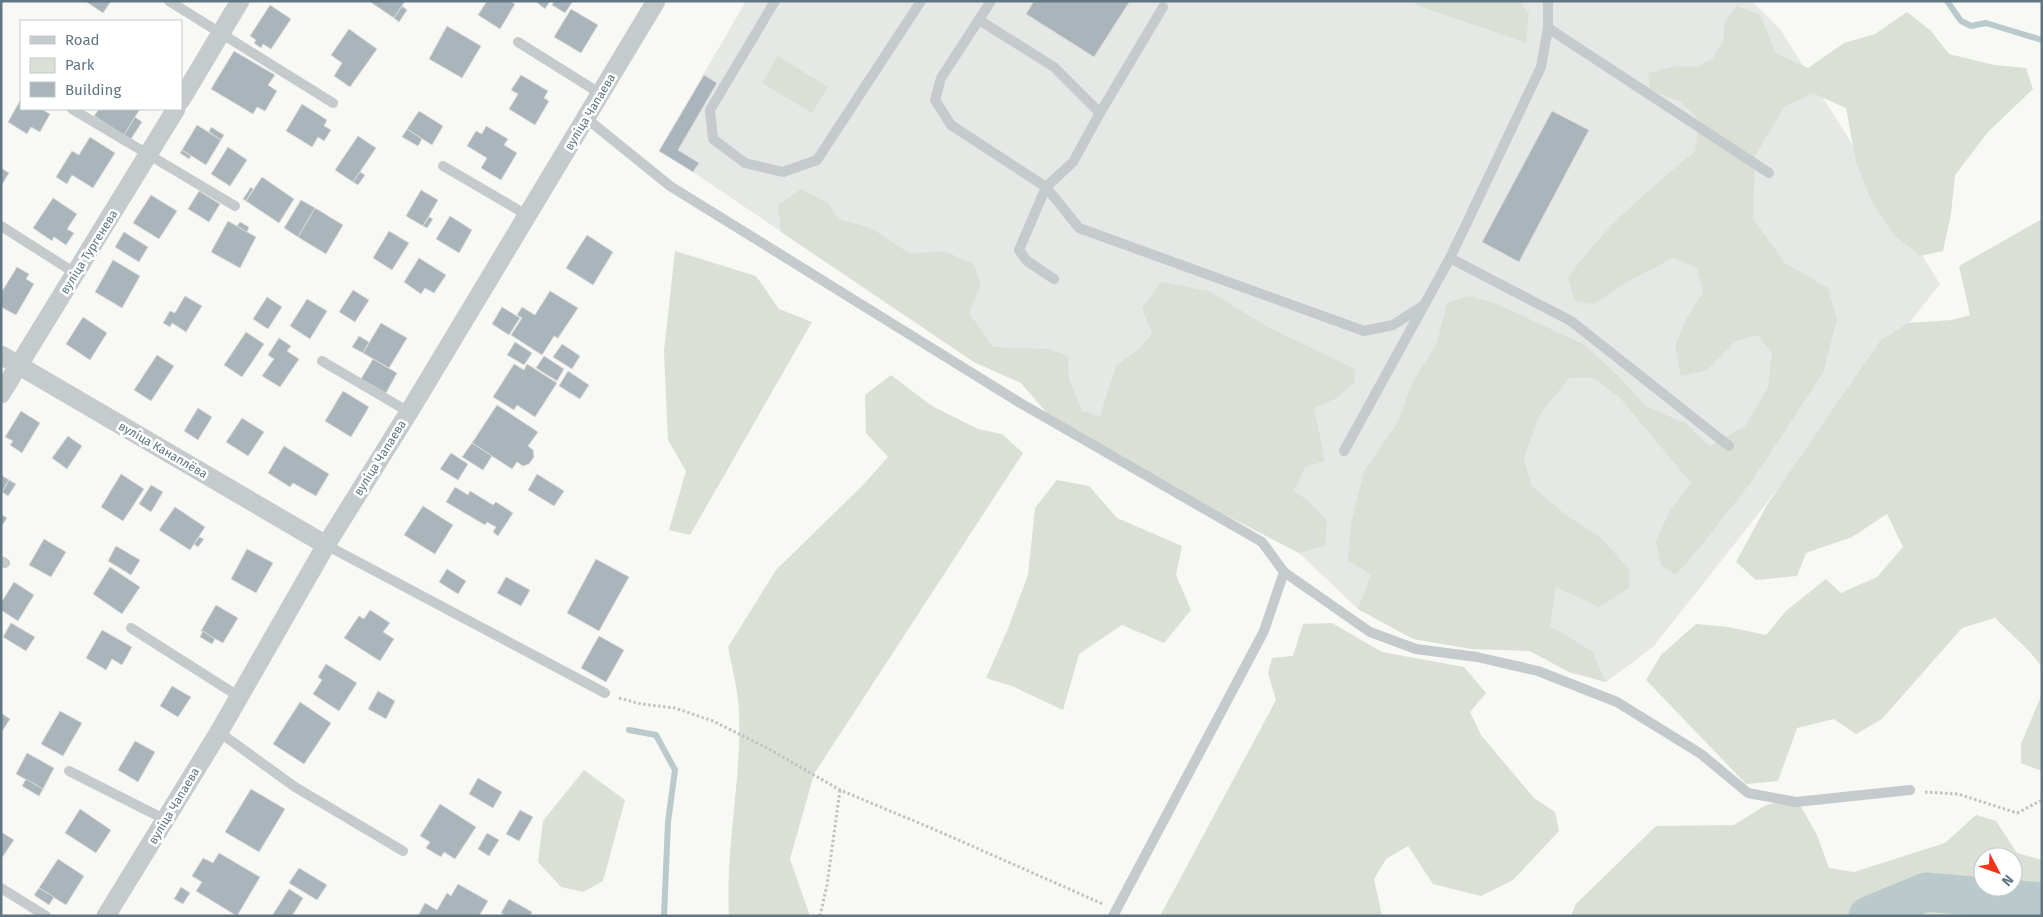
<svg xmlns="http://www.w3.org/2000/svg" width="2043" height="917" font-family="'Fira Sans',sans-serif">
<rect width="100%" height="100%" fill="#f8f8f5"/>
<polygon fill="#e6e8e6" points="746,1 1752,1 1780,29 1940,284 1653,647 1606,682 1569,672 1530,651 1472,649 1414,639 1358,609 1299,553 1222,513 1047,413 1021,383 974,362 693,172 659,151"/>
<g fill="#dae0d5" fill-rule="evenodd">
<polygon points="1415,1 1524,1 1522,5 1529,13 1526,43 1416,5"/>
<path d="M1737 6 1760 15 1776 53 1808 68 1844 43 1875 34 1907 12 1931 31 1949 54 1994 65 2026 68 2033 89 1988 132 1955 175 1951 214 1943 251 1920 256 1894 235 1872 202 1856 162 1846 108 1813 93 1784 107 1755 156 1753 219 1785 263 1828 288 1837 319 1823 373 1751 482 1702 545 1676 575 1661 565 1656 542 1669 512 1691 483 1620 398 1594 378H1569L1539 416 1524 458 1531 485 1566 515 1601 538 1629 569V588L1599 607 1556 587 1550 626 1592 651 1606 682 1569 672 1530 651 1472 649 1413 639 1358 609 1371 575 1348 560 1351 523 1364 471 1397 424 1413 381 1437 343 1447 303 1468 296 1497 304 1585 345 1619 377 1647 407 1685 423 1710 446 1745 426 1768 388 1772 352 1757 335 1735 342 1707 370 1681 376 1675 346 1685 321 1703 292 1697 268 1673 258 1627 282 1594 304 1575 301 1568 278C1602 228 1649 190 1695 151L1699 120 1680 101 1651 91 1648 73 1675 66 1697 67 1713 58 1723 41 1725 22Z"/>
<polygon points="778,56 828,87 812,113 762,83"/>
<polygon points="801,189 829,204 838,219 871,228 910,254 944,251 974,264 981,285 969,313 993,347 1049,349 1068,356 1069,379 1082,411 1100,416 1116,366 1142,346 1152,333 1142,308 1161,282 1209,291 1268,327 1355,369 1355,382 1337,398 1314,408 1325,461 1305,467 1294,491 1310,502 1327,521 1325,546 1299,553 1222,513 1047,413 1021,383 974,362 781,232 778,205"/>
<polygon points="2042,219 2042,667 2030,652 1995,618 1962,628 1882,719 1856,734 1834,719 1797,728 1778,781 1746,784 1646,680 1661,655 1696,624 1728,627 1766,635 1786,611 1826,579 1841,593 1877,577 1903,547 1887,514 1852,537 1806,553 1797,576 1756,580 1736,562 1767,505 1880,341 1908,323 1952,320 1970,315 1959,266"/>
<polygon points="675,251 756,276 779,309 812,322 690,535 669,530 686,471 668,440 664,351"/>
<path d="M891 375 932 406 978 429 1002 434 1023 453 814 774 790 859 810 916H729C725 848 742 779 739 711 738 690 732 667 728 647L776 570 863 485 888 457 866 433 865 395Z"/>
<polygon points="1057,480 1089,486 1117,518 1182,546 1176,575 1191,610 1164,643 1122,625 1079,654 1063,710 1012,686 986,678 1007,631 1028,575 1035,508"/>
<polygon points="1332,623 1382,652 1464,667 1486,693 1470,712 1481,735 1512,772 1534,798 1555,812 1559,831 1513,880 1481,896 1433,884 1408,846 1386,859 1374,879 1382,916 1160,916 1276,700 1268,673 1272,658 1293,656 1303,624"/>
<polygon points="2042,694 2042,771 2021,763 2021,744"/>
<polygon points="584,770 625,800 603,881 583,892 561,887 538,862 543,821"/>
<path d="M1796 798 1817 835 1829 868 1854 872 1945 843 1976 815 1996 821 2017 853 2042 860V916H1571L1576 904 1656 826 1734 825 1766 805ZM1983 857H2013V887H1983Z"/>
</g>
<g fill="none" stroke-linecap="round" stroke-linejoin="round">
<g stroke="#bacacc" stroke-width="6">
<polyline points="1947,1 1961,21 1971,26 1986,23 2042,40"/>
<polyline points="629,730 656,735 675,770 668,822 664,916"/>
</g>
<polyline stroke="#bacacc" stroke-width="39" points="1868,916 1926,892 2042,902"/>
</g>
<g fill="#a9b5ba" stroke="#dad9d7">
<polygon points="85,1 111,1 103,13"/>
<polygon points="369,1 405,1 394,18"/>
<polygon points="487,1 509,1 515,4 500,29 478,15"/>
<polygon points="535,1 550,1 545,9"/>
<polygon points="554,1 573,1 565,13 552,5"/>
<polygon points="1034,1 1130,1 1094,57 1026,14"/>
<polygon points="270,5 291,19 271,49 263,44 261,48 254,43 256,40 250,36"/>
<polygon points="402,6 407,10 399,22 394,18"/>
<polygon points="571,9 598,25 581,53 554,37"/>
<polygon points="447,26 481,46 462,78 429,59"/>
<polygon points="349,29 377,49 350,87 334,76 342,63 331,55"/>
<polygon points="234,51 275,75 268,85 277,91 265,111 257,107 253,114 211,89"/>
<polygon points="521,75 548,91 544,98 549,101 535,125 509,109 518,94 511,90"/>
<polygon points="704,75 717,83 678,150 699,163 693,172 659,151"/>
<polygon points="21,99 21,109 41,109 50,114 40,132 31,127 27,134 8,122"/>
<polygon points="302,104 327,120 324,126 331,130 324,141 318,137 312,147 286,131"/>
<polygon points="99,109 140,109 124,135 94,116"/>
<polygon points="419,111 443,126 432,145 407,129"/>
<polygon points="1552,111 1589,130 1519,262 1482,242"/>
<polygon points="135,117 142,122 131,139 124,135"/>
<polygon points="197,125 221,140 206,165 182,150"/>
<polygon points="486,126 508,139 504,145 517,153 501,180 481,168 487,158 467,146 476,131 482,134"/>
<polygon points="211,127 224,135 221,140 209,132"/>
<polygon points="407,129 422,139 418,146 402,137"/>
<polygon points="358,136 376,148 353,182 335,170"/>
<polygon points="90,137 115,153 93,188 72,175 67,184 56,177 72,151 79,155"/>
<polygon points="228,147 247,160 230,186 211,174"/>
<polygon points="182,150 191,156 189,159 180,153"/>
<polygon points="1,168 9,173 1,186"/>
<polygon points="360,172 365,175 358,185 353,182"/>
<polygon points="262,177 294,199 279,223 246,201"/>
<polygon points="251,187 253,189 246,201 243,199"/>
<polygon points="421,190 438,200 423,226 406,216"/>
<polygon points="199,191 220,204 209,222 188,209"/>
<polygon points="151,195 177,211 159,239 133,223"/>
<polygon points="53,198 77,214 67,229 74,233 66,245 54,237 52,241 33,228"/>
<polygon points="301,200 315,208 298,237 284,228"/>
<polygon points="315,208 343,225 326,254 298,237"/>
<polygon points="450,216 472,230 459,253 436,239"/>
<polygon points="429,217 433,219 427,228 423,226"/>
<polygon points="228,221 256,237 240,268 211,252"/>
<polygon points="240,222 249,227 247,232 237,226"/>
<polygon points="389,231 409,243 392,270 373,258"/>
<polygon points="124,232 148,247 139,262 115,247"/>
<polygon points="587,235 613,252 593,285 566,268"/>
<polygon points="419,258 446,275 434,293 425,288 421,294 404,282"/>
<polygon points="113,260 140,276 122,308 95,292"/>
<polygon points="17,267 29,274 26,279 34,284 16,315 1,307 1,293"/>
<polygon points="353,290 369,300 355,322 339,312"/>
<polygon points="550,291 578,308 558,338 554,336 542,355 511,335 522,318 517,315 522,307 535,315"/>
<polygon points="185,296 202,306 186,332 172,323 170,327 163,323 170,311 175,313"/>
<polygon points="267,297 282,307 268,329 253,319"/>
<polygon points="307,299 327,311 310,339 290,326"/>
<polygon points="502,307 520,318 509,335 492,324"/>
<polygon points="83,317 107,333 90,360 66,344"/>
<polygon points="381,323 407,338 389,368 363,353"/>
<polygon points="246,332 264,344 242,377 224,365"/>
<polygon points="359,336 369,342 363,353 352,347"/>
<polygon points="279,338 291,346 287,351 299,359 280,387 262,376 274,359 268,355"/>
<polygon points="515,342 532,353 524,365 507,355"/>
<polygon points="562,344 580,356 572,369 553,357"/>
<polygon points="157,355 174,366 151,401 134,390"/>
<polygon points="544,356 564,369 557,381 536,368"/>
<polygon points="373,359 397,373 386,393 361,379"/>
<polygon points="514,364 524,370 527,364 557,383 535,417 517,405 514,410 493,397"/>
<polygon points="568,371 589,385 580,399 559,386"/>
<polygon points="343,391 369,407 351,437 325,421"/>
<polygon points="497,405 538,432 528,446 533,450 534,457 529,464 523,466 517,462 512,469 472,443"/>
<polygon points="198,408 212,417 198,440 184,431"/>
<polygon points="21,411 40,423 22,453 10,445 13,441 5,437"/>
<polygon points="242,418 264,432 248,456 226,442"/>
<polygon points="68,436 82,446 67,469 52,458"/>
<polygon points="472,443 492,456 483,470 462,457"/>
<polygon points="284,446 329,474 316,496 293,483 290,487 268,473"/>
<polygon points="451,453 468,464 458,480 440,469"/>
<polygon points="121,474 144,489 123,521 101,507"/>
<polygon points="537,474 564,491 554,506 528,490"/>
<polygon points="1,475 9,480 2,492 1,492"/>
<polygon points="9,480 16,484 8,496 2,492"/>
<polygon points="151,485 163,492 151,512 139,504"/>
<polygon points="455,487 468,495 470,491 493,505 496,502 513,513 498,536 493,532 496,527 487,522 485,525 446,502"/>
<polygon points="423,506 453,525 435,554 404,535"/>
<polygon points="175,507 205,527 190,550 159,530"/>
<polygon points="1,514 7,518 1,527"/>
<polygon points="199,537 204,539 198,547 194,544"/>
<polygon points="44,539 66,552 51,577 29,565"/>
<polygon points="116,546 140,560 131,575 108,561"/>
<polygon points="247,549 273,563 256,593 231,579"/>
<polygon points="596,559 629,577 599,631 567,613"/>
<polygon points="110,567 140,587 122,614 93,594"/>
<polygon points="447,569 466,581 458,594 439,582"/>
<polygon points="506,577 530,590 521,606 497,593"/>
<polygon points="14,582 34,595 18,621 1,610 1,603"/>
<polygon points="216,605 238,618 223,643 201,631"/>
<polygon points="370,610 390,623 383,632 394,639 380,661 344,638 359,616 364,619"/>
<polygon points="11,623 35,637 26,651 3,637"/>
<polygon points="102,630 132,647 122,665 112,659 106,670 86,658"/>
<polygon points="203,631 215,639 212,644 200,637"/>
<polygon points="599,636 624,650 606,682 581,668"/>
<polygon points="326,664 357,683 339,711 313,694 322,680 318,677"/>
<polygon points="172,686 191,697 178,717 160,706"/>
<polygon points="378,691 395,701 386,719 368,709"/>
<polygon points="300,702 331,723 304,764 273,744"/>
<polygon points="60,711 82,723 63,756 41,744"/>
<polygon points="1,713 10,719 1,733"/>
<polygon points="135,741 155,752 138,782 118,770"/>
<polygon points="27,753 54,768 43,789 16,774"/>
<polygon points="478,778 502,792 493,808 469,794"/>
<polygon points="26,779 43,789 39,796 22,786"/>
<polygon points="251,789 285,809 259,852 225,832"/>
<polygon points="440,804 476,827 455,859 444,852 441,857 426,848 430,842 420,836"/>
<polygon points="80,809 111,830 96,853 65,833"/>
<polygon points="520,810 533,817 519,841 506,834"/>
<polygon points="1,832 14,840 1,859"/>
<polygon points="487,833 499,840 489,856 478,849"/>
<polygon points="219,853 260,877 237,916 196,891 202,882 192,876 203,858 213,863"/>
<polygon points="58,859 84,876 66,905 39,888"/>
<polygon points="299,868 327,885 317,900 289,883"/>
<polygon points="458,884 488,901 479,916 418,916 425,903 437,910 447,893 451,896"/>
<polygon points="181,887 190,893 183,904 174,899"/>
<polygon points="39,888 54,897 49,905 34,895"/>
<polygon points="289,889 303,898 292,916 272,916"/>
<polygon points="509,899 532,912 530,916 507,916 501,913"/>
</g>
<g fill="none" stroke-linecap="round" stroke-linejoin="round">
<g stroke="#c0c3c5" stroke-width="3" stroke-dasharray="2.5 2.5" stroke-linecap="butt">
<polyline points="619,698 641,704 675,708 713,721 769,749 840,790 938,831 1103,904"/>
<polyline points="1925,792 1958,794 2017,813 2042,800"/>
<polyline points="820,916 827,885 840,790"/>
</g>
<g stroke="#c5cacd" stroke-width="10">
<polyline points="169,1 333,103"/>
<polyline points="775,1 710,110 713,139 745,163 783,172 817,160 921,1"/>
<polyline points="991,1 941,78 935,100 951,125 1046,187 1073,162 1100,113 1163,7"/>
<polyline points="979,20 1054,67 1100,113"/>
<polyline points="1548,28 1769,173"/>
<polyline points="518,42 601,94"/>
<polyline points="72,109 235,206"/>
<polyline points="586,118 670,186 1022,404 1262,542 1284,572 1370,632 1416,649 1477,657 1538,671 1617,702 1701,754 1748,793 1796,802 1910,790"/>
<polyline points="443,166 527,215"/>
<polyline points="1,226 75,273"/>
<polyline points="1450,258 1571,321 1729,446"/>
<polyline points="1054,279 1027,261 1019,250 1046,187 1079,228 1364,331 1393,325 1424,305"/>
<polyline points="322,361 409,412"/>
<polyline points="1344,451 1450,258 1541,67 1548,28 1548,1"/>
<polyline points="326,545 605,693"/>
<polyline points="1,561 5,563"/>
<polyline points="131,628 238,696"/>
<polyline points="219,732 295,787 403,851"/>
<polyline points="69,771 166,820"/>
<polyline points="1,888 46,916"/>
<polyline points="1113,916 1264,631 1284,572"/>
</g>
<g stroke="#c5cacd" stroke-width="19">
<polyline points="181,100 240,1"/>
<polyline points="1,355 326,545"/>
<polyline points="1,394 176,109"/>
<polyline points="106,916 219,732 326,545 409,412 656,1"/>
</g>
</g>
<g text-anchor="middle" stroke-width="5" stroke-linejoin="round" paint-order="stroke">
<g font-size="12" fill="#607783" stroke="#fff">
<text transform="translate(590 112) rotate(-59)" y="4">вуліца Чапаева</text>
<text transform="translate(89 252) rotate(-58)" y="4">вуліца Тургенева</text>
<text transform="translate(163 450) rotate(30)" y="4">вуліца Канаплёва</text>
<text transform="translate(380 458) rotate(-58)" y="4">вуліца Чапаева</text>
<text transform="translate(174 806) rotate(-59)" y="4">вуліца Чапаева</text>
</g>
</g>
<rect width="2043" height="917" fill="none" stroke="#607783" stroke-width="5"/>
<rect x="20" y="20" width="162" height="90" fill="#ffffff" stroke="#bfc9cd"/>
<rect x="30" y="36" width="25" height="8" fill="#c5cacd" stroke="#bfc9cd"/>
<text x="65" y="45" font-size="15" fill="#607783">Road</text>
<rect x="30" y="58" width="25" height="15" fill="#dae0d5" stroke="#bfc9cd"/>
<text x="65" y="70" font-size="15" fill="#607783">Park</text>
<rect x="30" y="82" width="25" height="15" fill="#a9b5ba" stroke="#bfc9cd"/>
<text x="65" y="95" font-size="15" fill="#607783">Building</text>
<g transform="translate(1998 872) rotate(131)"><circle r="24" fill="#ffffff" stroke="#bfc9cd"/>
<path d="M0-4L9 19L0 12L-9 19Z" fill="#f3361a"/>
<text y="-8" font-size="14" font-weight="bold" text-anchor="middle" fill="#607783">N</text>
</g>
</svg>
